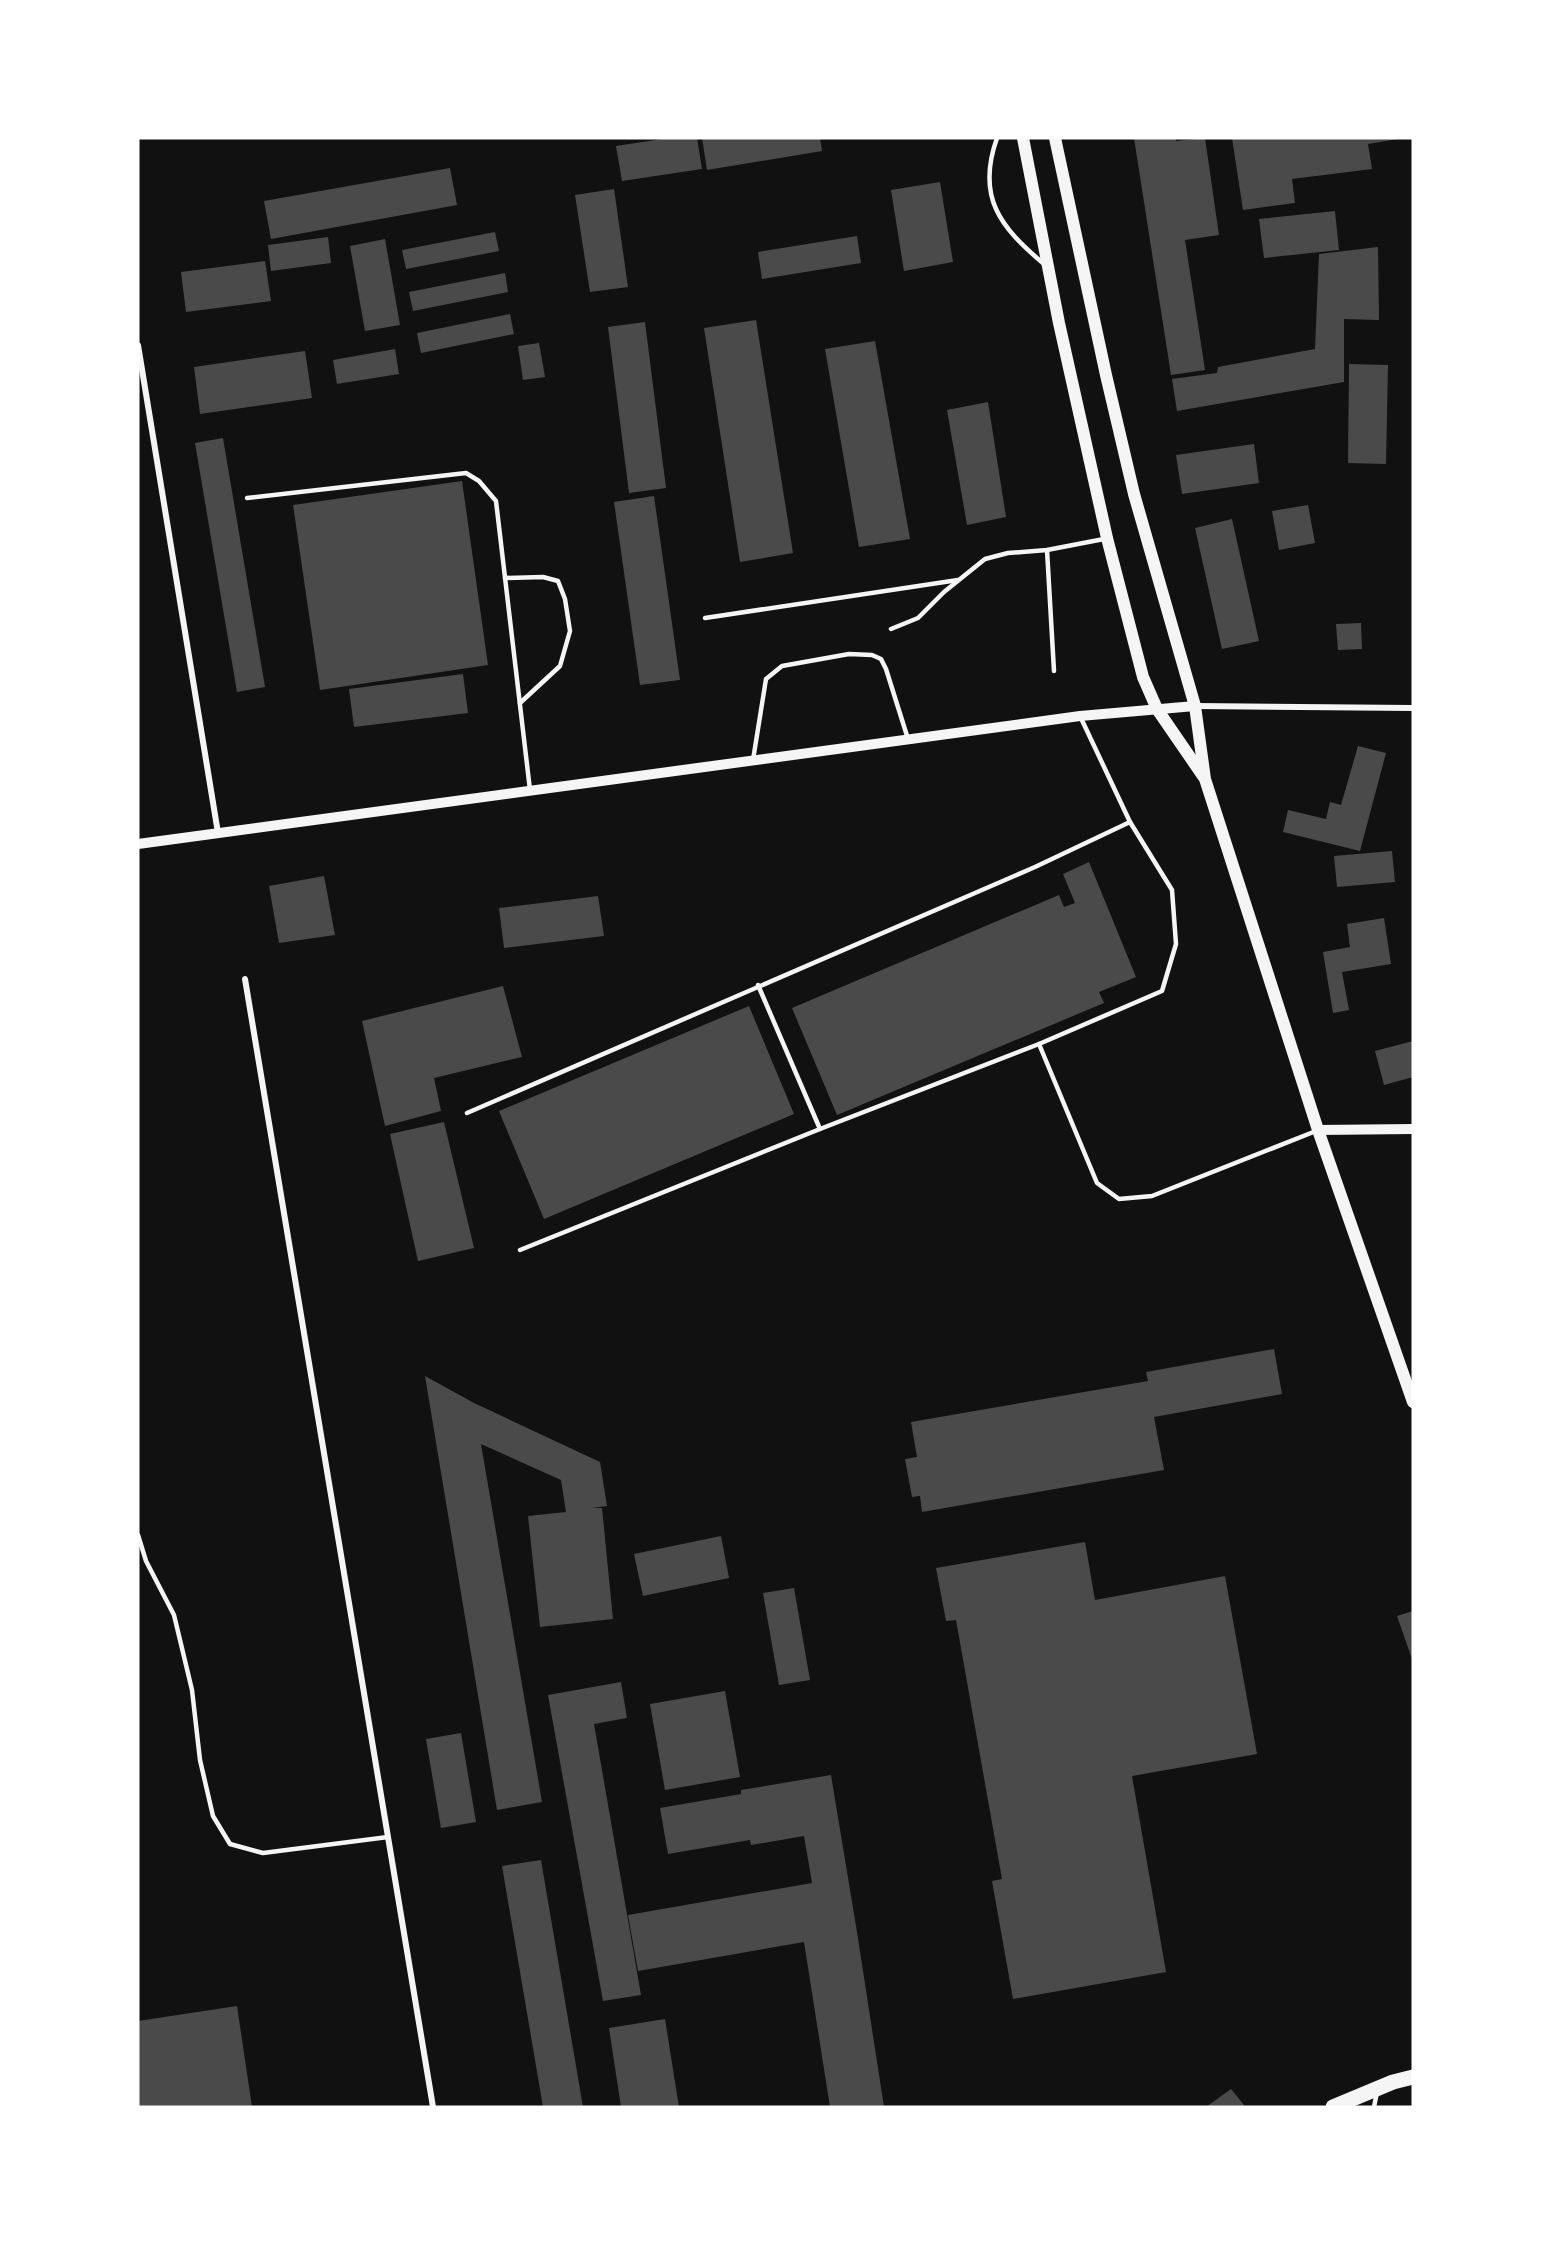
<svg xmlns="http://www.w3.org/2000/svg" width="1551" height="2245" font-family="'Source Sans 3',sans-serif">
<rect width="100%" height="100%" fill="#111"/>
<g fill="#4a4a4a">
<polygon points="669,138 697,138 702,169 622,181 616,146"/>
<polygon points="702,138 820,138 822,151 707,170"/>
<polygon points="1134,138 1176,138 1176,141 1205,138 1219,235 1185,240 1205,370 1171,375"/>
<polygon points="1232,138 1398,138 1398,139 1368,144 1372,169 1292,179 1295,203 1243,210"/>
<polygon points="450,168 457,205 271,239 264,201"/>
<polygon points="940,182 953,262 904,271 891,190"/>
<polygon points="614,189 628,287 590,292 575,195"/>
<polygon points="1335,211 1339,250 1264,258 1259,219"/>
<polygon points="495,232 499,251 406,269 402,250"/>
<polygon points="857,236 861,263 762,279 758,252"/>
<polygon points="328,237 331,263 271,271 268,245"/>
<polygon points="385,239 400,325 365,331 350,246"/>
<polygon points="1378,247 1379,320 1344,319 1344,382 1177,411 1172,379 1217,373 1218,367 1315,349 1319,254"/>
<polygon points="265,261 271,301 186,312 181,272"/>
<polygon points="505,273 508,292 413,311 409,292"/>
<polygon points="510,314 514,334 421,353 417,333"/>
<polygon points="756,320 793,553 740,562 704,328"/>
<polygon points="645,322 666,488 629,493 608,327"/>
<polygon points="875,341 910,539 859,547 825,349"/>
<polygon points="539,343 545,377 523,380 518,346"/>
<polygon points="395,349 399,374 337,384 333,360"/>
<polygon points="305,351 312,398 200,414 194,367"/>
<polygon points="1349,364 1388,365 1386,464 1348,463"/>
<polygon points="988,402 1006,517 967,525 947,410"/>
<polygon points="223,438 265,687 237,692 195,443"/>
<polygon points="1254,444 1259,483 1182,494 1176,455"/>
<polygon points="462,481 488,665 320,690 293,505"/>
<polygon points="654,496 680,680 640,685 614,502"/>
<polygon points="1308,505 1315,543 1279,550 1272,511"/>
<polygon points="1232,519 1259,641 1222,649 1195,528"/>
<polygon points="1361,623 1362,649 1338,650 1336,624"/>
<polygon points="463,674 468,713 354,727 349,689"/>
<polygon points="1358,746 1386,753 1360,851 1283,832 1288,810 1326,819 1330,802 1341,805"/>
<polygon points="1392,851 1395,882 1337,887 1334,856"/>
<polygon points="1089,862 1136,977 1099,992 1104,1003 837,1115 792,1008 1059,895 1064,907 1075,903 1063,874"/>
<polygon points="324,876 335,935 279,943 269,886"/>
<polygon points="598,896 604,936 504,948 499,908"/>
<polygon points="1384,918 1391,964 1342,972 1349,1010 1333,1013 1323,952 1350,947 1347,924"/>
<polygon points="503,986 522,1057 434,1078 441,1111 385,1126 362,1021"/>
<polygon points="749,1006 794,1114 544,1219 499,1111"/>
<polygon points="1413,1041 1413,1077 1384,1085 1375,1051"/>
<polygon points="444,1122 474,1248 418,1261 390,1134"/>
<polygon points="1274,1349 1282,1394 1154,1417 1164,1470 922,1512 920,1496 912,1497 905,1459 917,1457 911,1422 1148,1381 1146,1372"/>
<polygon points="425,1376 474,1403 600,1462 607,1506 592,1508 602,1508 613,1619 540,1627 528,1516 566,1512 561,1480 481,1444 542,1802 497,1810"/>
<polygon points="721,1536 729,1578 643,1596 634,1554"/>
<polygon points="1085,1542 1095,1600 1225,1576 1257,1754 1132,1776 1166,1972 1013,1999 992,1881 1002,1879 956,1620 946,1621 936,1568"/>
<polygon points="794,1588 810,1680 779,1685 763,1593"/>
<polygon points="1413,1611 1413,1662 1397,1616"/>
<polygon points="621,1682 627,1718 594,1724 641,1995 603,2001 548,1695"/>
<polygon points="725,1691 740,1777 665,1790 650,1704"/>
<polygon points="461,1733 476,1822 441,1828 426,1739"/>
<polygon points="831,1775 857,1932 884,2107 830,2107 804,1942 638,1971 628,1915 812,1883 804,1836 751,1845 750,1840 668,1854 660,1808 741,1794 741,1790"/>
<polygon points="541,1860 583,2107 543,2107 502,1866"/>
<polygon points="237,2006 252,2107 138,2107 138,2021"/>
<polygon points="665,2019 679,2107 621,2107 609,2028"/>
<polygon points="1231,2089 1244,2105 1241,2107 1206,2107"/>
</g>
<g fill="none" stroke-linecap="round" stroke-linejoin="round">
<g stroke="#f5f5f5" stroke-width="4.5">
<path d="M997 138C976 197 1000 227 1044 264"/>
<polyline points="247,498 466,473 479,481 496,501 530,790"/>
<polyline points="1047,550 1054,671"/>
<polyline points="505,578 543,577 558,581 565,599 570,631 560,666 520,703"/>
<polyline points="705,618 958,580"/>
<polyline points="891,629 918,618 944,592 985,559 1008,553 1047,550 1104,539"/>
<polyline points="753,760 766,679 782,666 849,654 872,655 881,659 886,669 908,739"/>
<polyline points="758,985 820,1129"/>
<polyline points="1039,1044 1097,1183 1119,1199 1152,1196 1316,1131"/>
<polyline points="467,1113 1035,867 1130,822"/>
<polyline points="520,1250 820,1129 1039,1044 1162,991 1176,944 1172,890 1130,822 1080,716"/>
<polyline points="138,1535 146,1561 174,1615 192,1690 200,1760 213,1816 230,1844 263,1853 388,1837"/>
<polyline points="1374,2107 1377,2092"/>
</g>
<g stroke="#f5f5f5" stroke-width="6">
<polyline points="138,345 218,833"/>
<polyline points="1196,706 1413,708"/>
<polyline points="245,979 433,2107"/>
</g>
<g stroke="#f5f5f5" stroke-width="10">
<polyline points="138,844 1080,716 1195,706"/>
<polyline points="1318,1130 1413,1129"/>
</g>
<g stroke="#f5f5f5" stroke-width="12">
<polyline points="1023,138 1059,323 1107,538 1143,677 1157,709 1203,776"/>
<polyline points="1055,138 1106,375 1134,494 1195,706 1205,779 1318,1130 1413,1402"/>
</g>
<polyline stroke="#f5f5f5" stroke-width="15" points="1333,2107 1393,2082 1413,2077"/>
</g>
<rect width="1551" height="2245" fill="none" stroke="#ffffff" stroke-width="279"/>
</svg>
